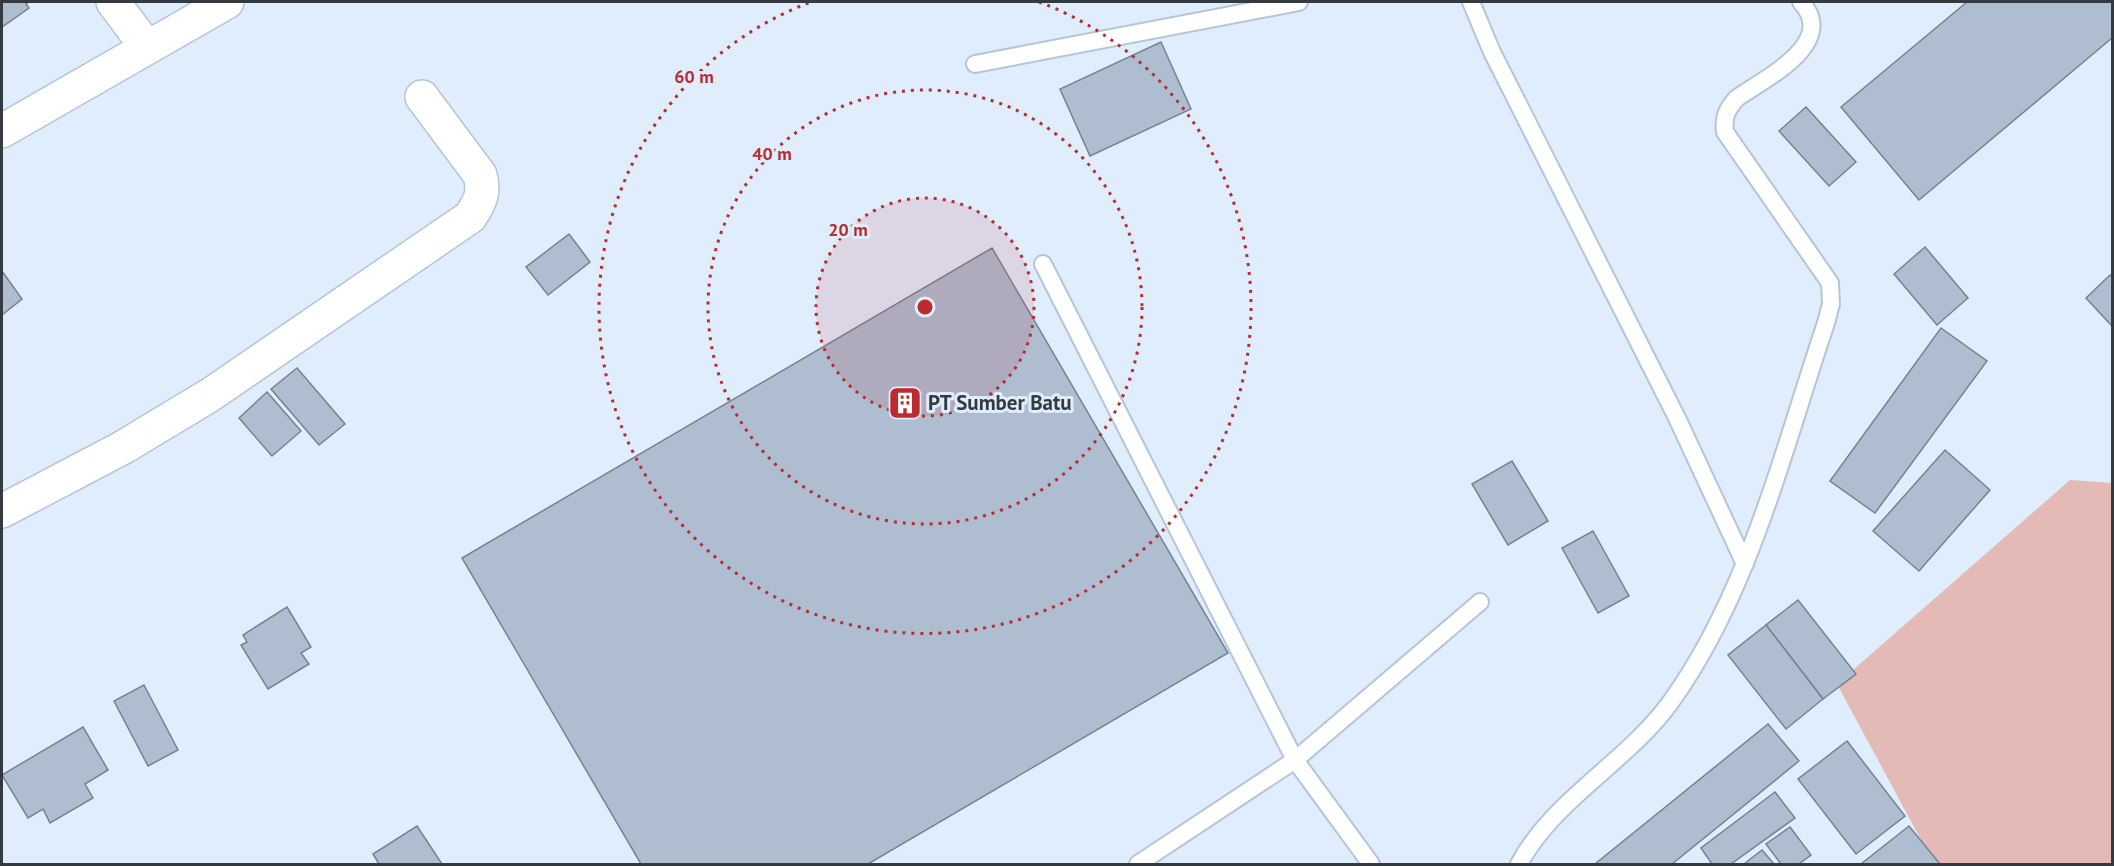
<svg xmlns="http://www.w3.org/2000/svg" width="2114" height="866" font-family="'PT Sans',sans-serif">
<rect width="100%" height="100%" fill="#e0edfd"/>
<polygon fill="#e4bab6" points="2070,480 2112,483 2112,864 1934,864 1837,684"/>
<g fill="#aebed0" stroke="#748393" stroke-width="1.5">
<polygon points="2,2 29,2 26,4 29,8 2,27"/>
<polygon points="1967,2 2112,2 2112,38 1919,200 1841,107"/>
<polygon points="1161,42 1191,109 1090,156 1060,89"/>
<polygon points="1806,107 1856,162 1829,186 1779,131"/>
<polygon points="569,234 590,262 548,295 526,267"/>
<polygon points="1925,247 1968,298 1937,325 1894,274"/>
<polygon points="992,248 1228,653 868,864 641,864 462,558"/>
<polygon points="2,271 22,299 2,315"/>
<polygon points="2110,275 2112,277 2112,326 2086,298"/>
<polygon points="1941,328 1987,361 1875,513 1830,481"/>
<polygon points="297,368 345,424 319,445 271,389"/>
<polygon points="267,392 301,431 272,456 239,418"/>
<polygon points="1945,450 1990,490 1919,571 1873,531"/>
<polygon points="1512,461 1548,521 1508,545 1472,484"/>
<polygon points="1593,531 1629,596 1598,613 1562,548"/>
<polygon points="1798,600 1856,674 1823,699 1766,625"/>
<polygon points="287,607 311,647 301,653 309,664 268,689 241,645 247,642 243,635"/>
<polygon points="1766,625 1823,699 1786,729 1728,655"/>
<polygon points="144,685 178,750 148,766 114,701"/>
<polygon points="1768,724 1799,761 1672,864 1595,864"/>
<polygon points="83,727 108,770 85,784 93,798 50,823 43,809 28,818 2,775"/>
<polygon points="1847,741 1905,816 1856,854 1798,779"/>
<polygon points="1775,792 1795,818 1731,864 1712,864 1701,848"/>
<polygon points="417,826 442,864 379,864 373,854"/>
<polygon points="1909,826 1940,864 1861,864"/>
<polygon points="1790,827 1811,855 1799,864 1781,864 1766,844"/>
<polygon points="1762,850 1774,864 1744,864"/>
</g>
<g fill="none" stroke-linecap="round" stroke-linejoin="round">
<g stroke="#b5c5d8" stroke-width="20">
<g id="service">
<polyline points="1471,2 1492,52 1677,418 1745,564"/>
<polyline points="975,64 1299,2"/>
<polyline points="1043,264 1295,760 1371,864"/>
<polyline points="1138,864 1295,760 1480,602"/>
<path d="M1519 864C1554 799 1627 762 1670 703 1749 594 1783 450 1826 323L1831 304 1830 283 1725 132C1723 117 1727 109 1737 98 1764 79 1839 43 1801 2"/>
</g>
</g>
<g stroke="#b5c5d8" stroke-width="36">
<g id="minor">
<polyline points="113,2 146,46"/>
<polyline points="2,131 227,2"/>
<path d="M2 511 122 448 210 395 470 217C480 202 485 193 480 175L422 97"/>
</g>
</g>
<use href="#service" stroke="#fff" stroke-width="16"/>
<use href="#minor" stroke="#fff" stroke-width="33"/>
</g>
<circle cx="925" cy="307" r="109" fill="#bb2b2f" fill-opacity=".12"/>
<g fill="none" stroke="#bb2b2f" stroke-width="3" stroke-dasharray="3 6">
<circle cx="925" cy="307" r="109"/>
<circle cx="925" cy="307" r="217"/>
<path d="M1039 2A326 326 0 1 1 811 2"/>
</g>
<defs>
<g id="building-square" transform="scale(1.725)"><rect x="-9" y="-9" width="18" height="18" rx="4" fill="#bb2b2f" stroke="#e0edfd"/><path d="M-4-6H4V6H1V3H-1V6H-4ZM-2.5-4.3h1.7v1.8h-1.7ZM.8-4.3h1.7v1.8H.8ZM-2.5-1h1.7V.8h-1.7ZM.8-1h1.7V.8H.8Z" fill="#fff"/></g>
</defs>
<g fill-rule="evenodd">
<use href="#building-square" x="905" y="403"/>
</g>
<g text-anchor="middle" stroke-width="6" stroke-linejoin="round" paint-order="stroke">
<g font-size="21" font-weight="bold" fill="#333a41" stroke="#e0edfd" text-anchor="start">
<text x="928" y="410">PT Sumber Batu</text>
</g>
</g>
<circle cx="925" cy="307" r="9" fill="#bb2b2f" stroke="#e0edfd" stroke-width="3"/>
<g font-size="18" text-anchor="middle" font-weight="bold" fill="#bb2b2f" stroke="#e0edfd" stroke-width="6" stroke-linejoin="round" paint-order="stroke">
<text x="694" y="83">60 m</text>
<text x="772" y="160">40 m</text>
<text x="848" y="236">20 m</text>
</g>
<rect width="2114" height="866" fill="none" stroke="#333a41" stroke-width="6"/>
</svg>
